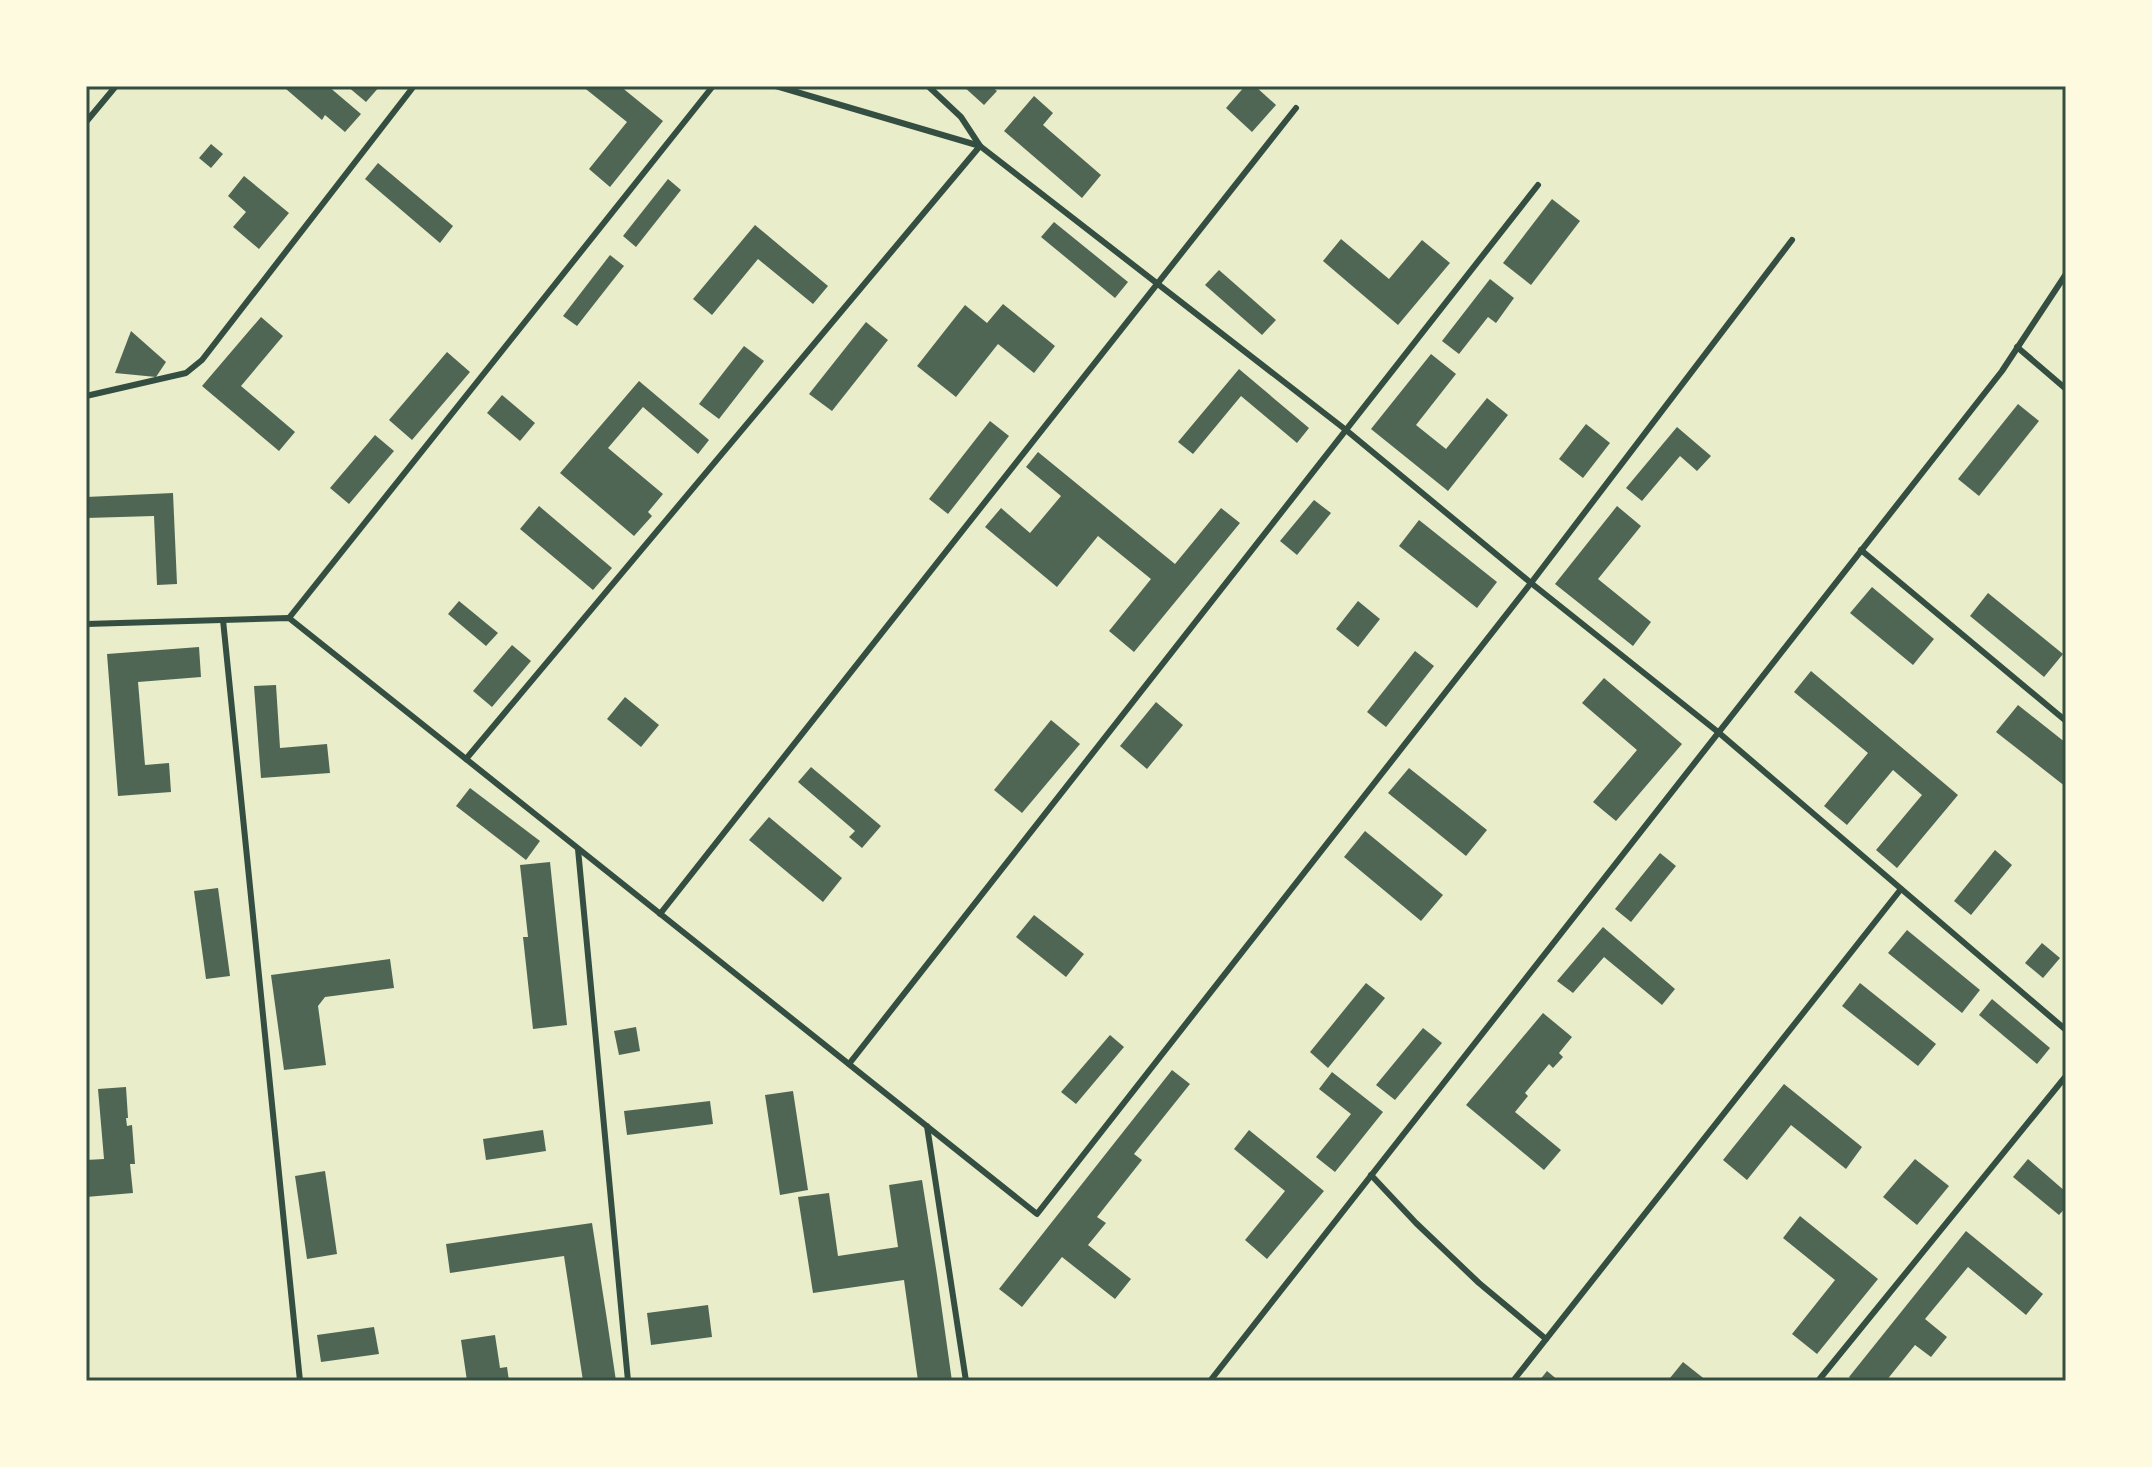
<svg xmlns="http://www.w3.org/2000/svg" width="2152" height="1467" font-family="'Fira Sans',sans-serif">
<rect width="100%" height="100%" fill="#e9edc9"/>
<g fill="#4f6655">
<polygon points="289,86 328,86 361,114 345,132 325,115 322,120 286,89"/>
<polygon points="347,86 380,86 366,102"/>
<polygon points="582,86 620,86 663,121 610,187 589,169 627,122"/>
<polygon points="963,86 991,86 997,91 984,105"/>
<polygon points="1245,86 1255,86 1276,105 1252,132 1226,108"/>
<polygon points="1034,96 1053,113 1043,125 1101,175 1082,198 1004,131"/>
<polygon points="211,144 223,154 211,168 199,158"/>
<polygon points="378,163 453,226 440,243 365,179"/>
<polygon points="244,176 289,213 259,249 233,227 246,212 228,196"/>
<polygon points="668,179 681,190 636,247 623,236"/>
<polygon points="1552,199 1580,221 1531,285 1503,263"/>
<polygon points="1054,222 1128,282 1115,298 1041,237"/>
<polygon points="755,225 828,286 813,304 758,259 712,315 693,299"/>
<polygon points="1341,239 1389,279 1422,240 1450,263 1398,325 1323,261"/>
<polygon points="610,255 624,266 577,326 563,316"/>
<polygon points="1219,270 1276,320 1262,335 1205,285"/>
<polygon points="1490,279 1514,298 1496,323 1488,317 1459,354 1442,341"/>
<polygon points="1003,304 1055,346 1034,373 998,344 956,397 917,366 965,305 987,323"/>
<polygon points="261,317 283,336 241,386 295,432 279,451 202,386"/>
<polygon points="866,322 888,340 832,411 809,394"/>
<polygon points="131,331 166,362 156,377 115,373"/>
<polygon points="744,346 764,361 719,419 699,404"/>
<polygon points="447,352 470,372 412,440 389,420"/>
<polygon points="1431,354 1456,374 1416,425 1446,449 1487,398 1508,415 1448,491 1371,429"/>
<polygon points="1239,369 1309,428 1297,443 1241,396 1193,454 1178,442"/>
<polygon points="639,381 709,440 698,454 643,407 608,448 663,494 648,512 652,516 634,536 560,473"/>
<polygon points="502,395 535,423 520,441 487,413"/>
<polygon points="2018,404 2039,421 1979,496 1958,479"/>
<polygon points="990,421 1009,436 948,514 929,499"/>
<polygon points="1586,424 1610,443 1583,478 1559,459"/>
<polygon points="1677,427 1711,456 1697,471 1680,456 1642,501 1626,488"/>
<polygon points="375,435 394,451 349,504 330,488"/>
<polygon points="1038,452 1175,564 1221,508 1240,523 1134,652 1109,631 1151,579 1098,536 1057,587 985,527 1001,508 1030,533 1061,496 1026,467"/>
<polygon points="173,493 177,584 157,585 154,516 86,518 86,497"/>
<polygon points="1314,500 1331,513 1297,555 1280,541"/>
<polygon points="539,506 612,568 593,590 520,529"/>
<polygon points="1617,506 1641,526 1598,579 1651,622 1633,646 1555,584"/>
<polygon points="1419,520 1497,582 1477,608 1399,546"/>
<polygon points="1872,587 1934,639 1913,665 1850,613"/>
<polygon points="1988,593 2063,654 2044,677 1970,616"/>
<polygon points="459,601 498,633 486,646 448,614"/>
<polygon points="1358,601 1380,619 1358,647 1336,629"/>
<polygon points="512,645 531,661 492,707 473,691"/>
<polygon points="199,647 201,677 138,682 145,765 169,763 171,792 118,796 107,654"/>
<polygon points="1415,651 1434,666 1386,727 1367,712"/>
<polygon points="1811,671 1958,795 1897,868 1876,850 1922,795 1893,770 1847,825 1824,806 1868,753 1794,692"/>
<polygon points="1604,678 1682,744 1616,821 1593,802 1637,750 1582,703"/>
<polygon points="276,685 280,748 327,744 330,773 261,778 254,686"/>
<polygon points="625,697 659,725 641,747 607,719"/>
<polygon points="1156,702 1183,725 1147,769 1120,746"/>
<polygon points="2018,705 2066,743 2066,787 1996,732"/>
<polygon points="1051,720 1080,744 1022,813 994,790"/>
<polygon points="811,767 881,826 862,848 849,837 855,831 798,782"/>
<polygon points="1409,768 1487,830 1466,856 1388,793"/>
<polygon points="470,788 540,841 526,860 456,806"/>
<polygon points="769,817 842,878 823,902 749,840"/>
<polygon points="1365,831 1443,895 1421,921 1344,857"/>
<polygon points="1995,850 2012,865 1971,915 1954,901"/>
<polygon points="1660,853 1676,866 1631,922 1615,909"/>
<polygon points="550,862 567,1025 533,1029 523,937 528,937 520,865"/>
<polygon points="218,888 230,976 206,979 194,891"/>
<polygon points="1034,915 1084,954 1066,977 1016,937"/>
<polygon points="1603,927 1675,989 1662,1005 1604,957 1573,993 1557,981"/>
<polygon points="1907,930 1980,990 1962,1013 1888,953"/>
<polygon points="2042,943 2060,958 2043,978 2025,963"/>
<polygon points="390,959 394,988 325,997 318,1006 326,1065 284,1070 271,975"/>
<polygon points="1366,983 1385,998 1328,1068 1310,1052"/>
<polygon points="1860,983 1936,1044 1918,1066 1842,1006"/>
<polygon points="1992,999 2050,1048 2037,1064 1979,1015"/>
<polygon points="1543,1013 1572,1037 1559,1053 1563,1057 1553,1068 1549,1064 1525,1093 1528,1096 1515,1112 1561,1150 1544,1170 1466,1105"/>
<polygon points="636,1027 640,1051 619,1055 614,1031"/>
<polygon points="1423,1028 1442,1043 1395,1100 1376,1085"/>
<polygon points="1110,1035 1124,1047 1076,1104 1061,1092"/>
<polygon points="1172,1070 1190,1084 1134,1154 1142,1160 1097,1217 1106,1223 1088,1245 1131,1279 1115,1299 1062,1257 1022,1307 999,1289"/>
<polygon points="1332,1072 1383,1112 1335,1172 1316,1157 1351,1114 1319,1089"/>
<polygon points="1784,1084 1862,1147 1846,1169 1791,1125 1747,1180 1723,1160"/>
<polygon points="126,1087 128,1118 126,1118 127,1126 132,1125 135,1164 130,1164 133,1193 86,1197 86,1160 104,1159 98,1089"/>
<polygon points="793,1091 808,1190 780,1195 765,1095"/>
<polygon points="710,1101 713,1124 627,1135 624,1111"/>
<polygon points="543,1130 546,1151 486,1160 483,1139"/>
<polygon points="1249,1130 1324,1191 1267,1259 1245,1240 1285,1191 1234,1149"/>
<polygon points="1915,1159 1949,1186 1917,1225 1883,1197"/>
<polygon points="2028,1159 2066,1192 2066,1207 2059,1215 2013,1177"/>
<polygon points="325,1171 337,1254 307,1259 295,1176"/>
<polygon points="922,1180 937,1275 952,1381 918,1381 904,1280 813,1293 798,1197 829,1193 838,1256 898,1247 889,1185"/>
<polygon points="1800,1216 1878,1279 1817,1354 1792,1334 1835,1280 1783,1238"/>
<polygon points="592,1223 607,1320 616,1381 583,1381 564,1256 450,1273 446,1244"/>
<polygon points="1966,1231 2043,1294 2026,1315 1968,1267 1925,1319 1947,1337 1931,1357 1915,1345 1886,1381 1854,1381 1849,1377"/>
<polygon points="708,1305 712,1337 651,1345 647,1313"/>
<polygon points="374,1327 379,1354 321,1362 317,1335"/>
<polygon points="495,1335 500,1368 507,1367 509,1381 467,1381 461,1340"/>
<polygon points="1683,1362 1707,1381 1673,1381 1670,1378"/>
<polygon points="1547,1371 1559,1381 1539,1381"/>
</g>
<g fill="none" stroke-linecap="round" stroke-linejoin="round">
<g stroke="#344e41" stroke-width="6">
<polyline points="86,122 116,86"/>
<polyline points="1792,240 1531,583 1718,732 2066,1030"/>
<polyline points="2017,347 2066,389"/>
<polyline points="86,396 186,373 202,360 414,86"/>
<polyline points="1861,550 2066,721"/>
<polyline points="289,618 713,86"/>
<polyline points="223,620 300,1381"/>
<polyline points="86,624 289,618 1037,1214 1531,583 1346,430 980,146 776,86"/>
<polyline points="466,759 980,146 961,117 928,86"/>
<polyline points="578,849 628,1381"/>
<polyline points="660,914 1296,108"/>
<polyline points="849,1064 1538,185"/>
<polyline points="927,1126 966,1381"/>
<polyline points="1371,1175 1416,1223 1479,1283 1546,1339"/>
<polyline points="1210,1381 2002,371 2066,274"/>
<polyline points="1513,1381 1901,889"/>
<polyline points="1818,1381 2066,1076"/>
</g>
</g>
<rect width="2152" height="1467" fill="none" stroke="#fefae0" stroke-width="176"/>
<rect x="88" y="88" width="1976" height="1291" fill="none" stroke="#344e41" stroke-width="3"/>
</svg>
